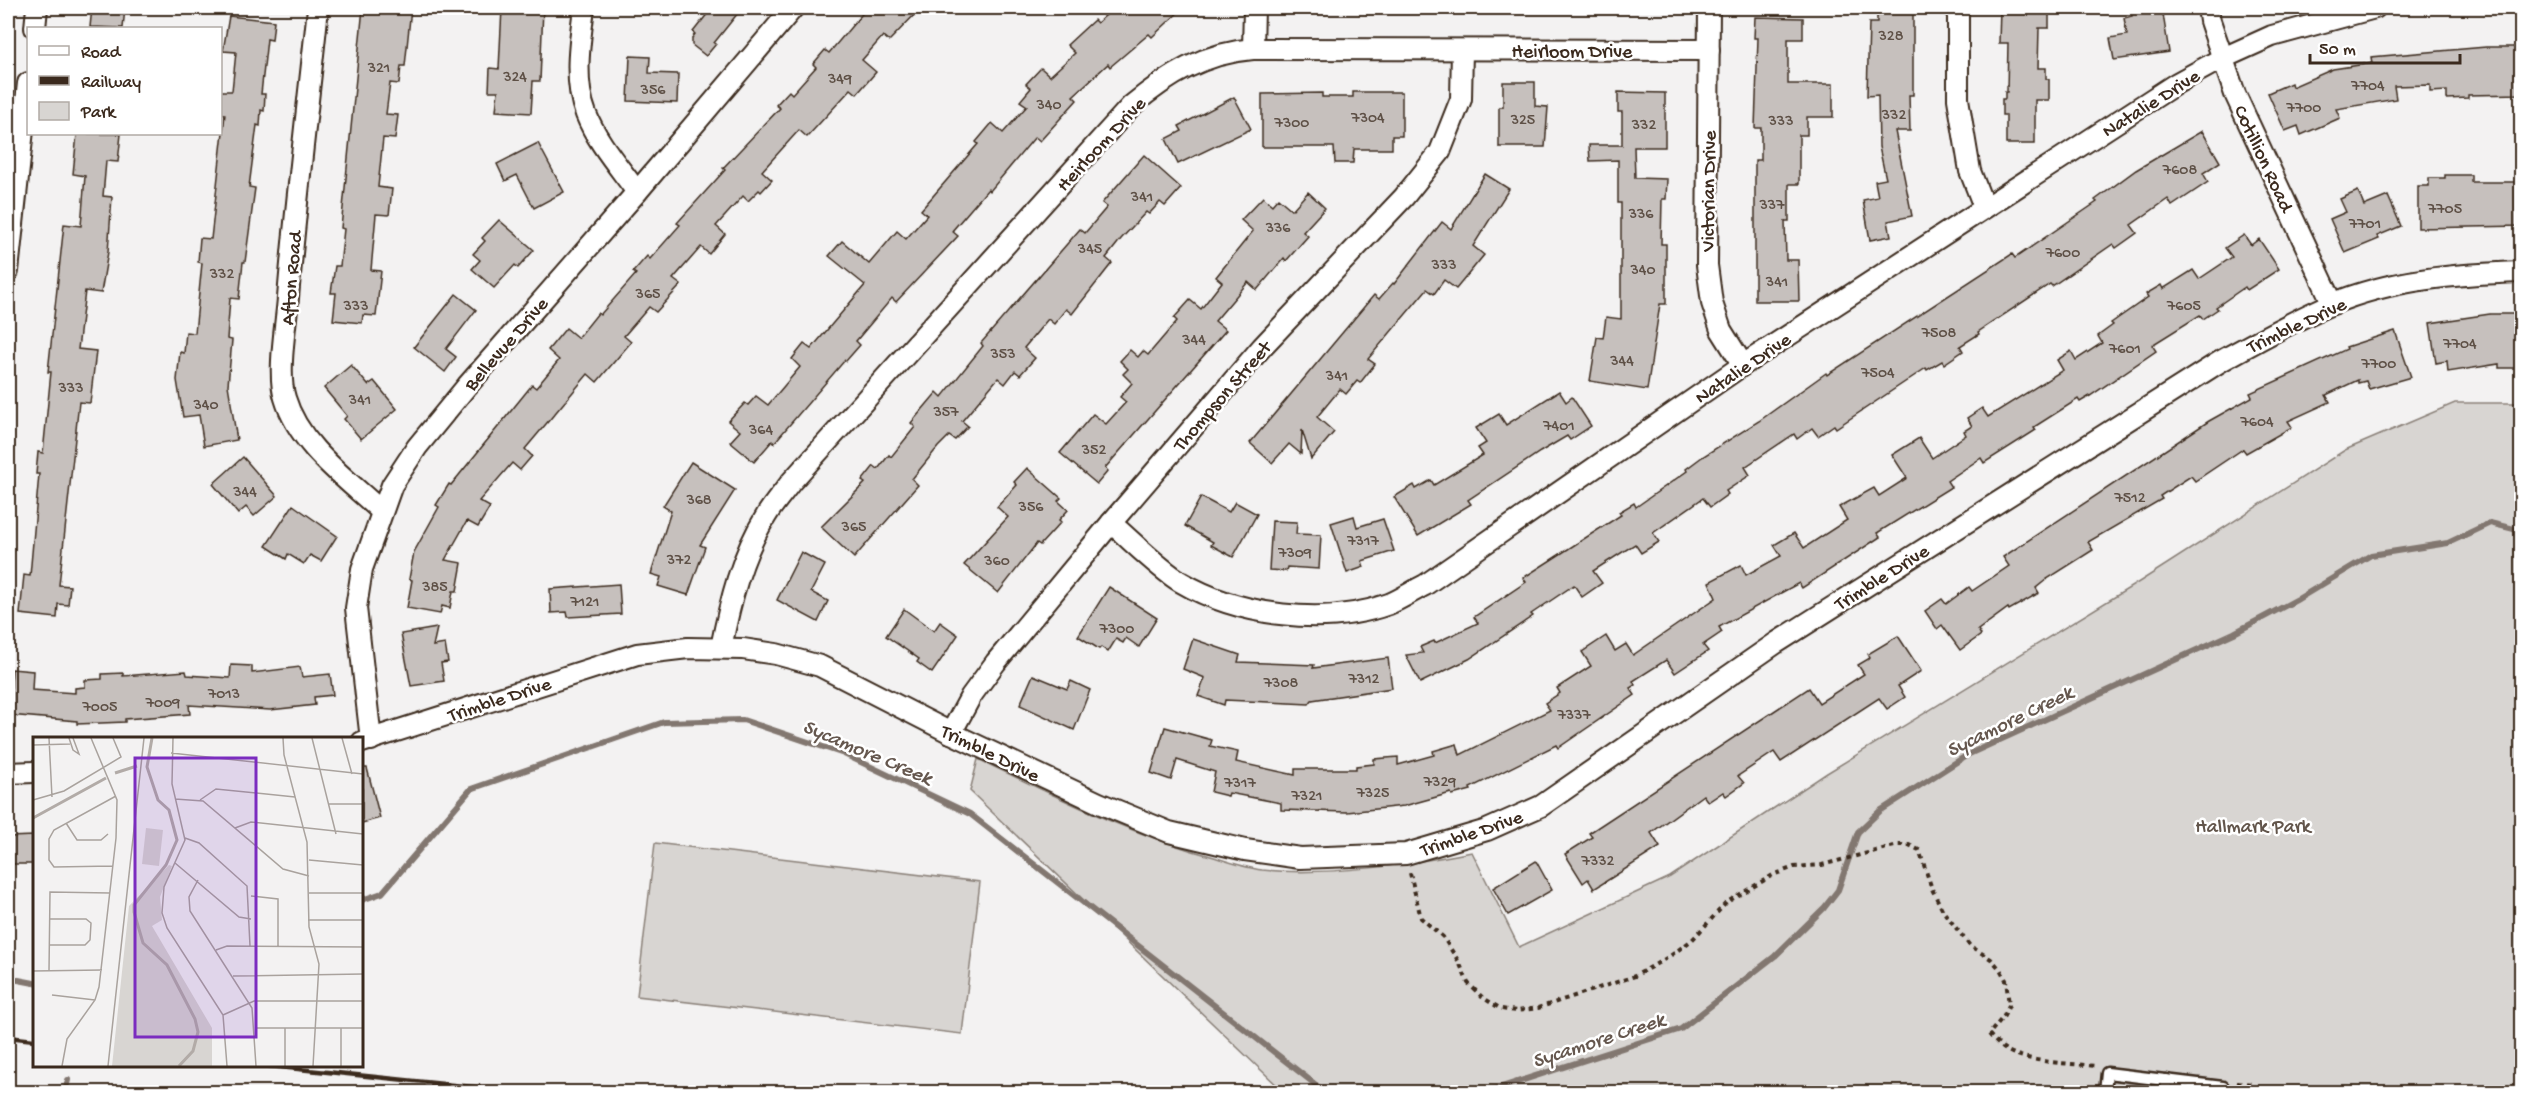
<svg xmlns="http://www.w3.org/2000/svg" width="2529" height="1100" font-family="'Gochi Hand',sans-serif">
<rect width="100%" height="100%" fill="#f3f2f2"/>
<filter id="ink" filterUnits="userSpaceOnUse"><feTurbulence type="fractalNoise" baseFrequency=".0167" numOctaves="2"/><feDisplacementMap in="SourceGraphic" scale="12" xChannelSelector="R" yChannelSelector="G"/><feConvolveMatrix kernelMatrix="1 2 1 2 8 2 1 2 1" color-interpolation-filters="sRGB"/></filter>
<g filter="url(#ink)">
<g fill="#d8d5d2" stroke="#8a8078" stroke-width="1.5">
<path d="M2455 403H2521V1092H1284L970 791 978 759C1055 796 1130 835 1214 857 1229 862 1246 868 1262 870 1330 876 1405 865 1472 852L1519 947 1670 877 1827 773 2139 582 2345 450Z"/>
<polygon points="655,843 980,882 962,1034 637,996"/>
</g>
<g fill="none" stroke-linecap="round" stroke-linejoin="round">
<g stroke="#827770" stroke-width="6">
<polyline points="362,900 382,893 471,789 664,722 743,720 844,754 970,814 1325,1092"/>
<polyline points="8,978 34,983"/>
<polyline points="65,1092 68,1080"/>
<polyline points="1486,1092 1681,1029 1775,956 1824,908 1838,890 1858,832 1880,811 1969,754 2234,633 2298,599 2371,555 2448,543 2490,523 2522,531"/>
</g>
</g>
<g fill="#c6c0bd" stroke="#3b2a1e" stroke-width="1.5">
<polygon points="92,8 125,8 123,28 90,27"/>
<polygon points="363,8 411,8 405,66 401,66 399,84 390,83 386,114 398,115 395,139 383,138 378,187 392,189 389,215 376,214 371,270 381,271 376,316 363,315 362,323 333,320 336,293 331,293 335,266 340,266 344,229 341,228"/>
<polygon points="502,8 543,8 540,81 533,81 531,113 496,111 498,91 489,91 490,68 499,69"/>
<polygon points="712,8 742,8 714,43 716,44 706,56 692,45 692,38 695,34 693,32"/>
<polygon points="867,8 921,8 889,41 883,36 862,60 876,72 857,94 851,89 807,137 799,130 762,171 772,180 761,192 759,190 748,201 743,196 716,226 725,234 709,254 701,247 673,279 681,285 656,312 649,307 624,336 631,342 597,382 588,374 525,449 532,456 520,470 512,463 479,501 490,507 478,527 467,521 445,560 462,563 457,591 453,591 450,608 442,606 440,614 407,608 412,580 409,579 414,552 439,507 436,505 449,484 451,485 532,385 536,388 559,360 548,350 566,328 578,338 598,313 600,315 636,274 633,272 647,256 650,259 680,225 677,223 725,170 723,168 780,108 776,105 789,91 792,94 816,67 813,64 825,50 829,53"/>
<polygon points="1114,8 1183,8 1152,37 1149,34 1110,67 1108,64 1073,96 1077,100 1040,141 1035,137 990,191 988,189 952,231 958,236 896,302 892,298 856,341 860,345 846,361 845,360 774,443 772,441 754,462 730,442 740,431 728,421 745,403 748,405 756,396 768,405 800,367 792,359 804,344 811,349 865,285 829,256 842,241 869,264 897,231 906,239 927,215 921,210 978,144 976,142 992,123 1003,133 1027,106 1020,101 1031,88 1026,84 1041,68 1050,76 1075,53 1067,45 1094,20 1097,23"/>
<polygon points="1877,8 1913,8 1913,95 1909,95 1910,131 1895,131 1912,216 1888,221 1891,236 1870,240 1863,200 1878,197 1875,181 1886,179 1879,147 1878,95 1867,96 1869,23 1877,23"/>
<polygon points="2000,8 2049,8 2049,28 2039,28 2038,68 2046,68 2046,79 2049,79 2049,100 2035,100 2035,144 2006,144 2006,115 2002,115 2002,99 2005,99 2005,92 2007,92 2008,43 1999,43"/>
<polygon points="2131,8 2162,8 2169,52 2114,60 2110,38 2127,35 2124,18 2132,16"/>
<polygon points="229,16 274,21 272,40 267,39 261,94 265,94 264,111 261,110 260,126 257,125 249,187 255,188 245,262 243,262 239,299 230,298 227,339 232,340 228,385 237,440 204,446 199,415 183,417 177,380 180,352 184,353 186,332 195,333 202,263 198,262 200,238 211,239 225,114 220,113 220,91 232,91 236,52 223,51"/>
<polygon points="1755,17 1803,18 1803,39 1788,39 1788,84 1833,84 1833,117 1807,117 1807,135 1799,135 1799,184 1789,184 1789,221 1785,221 1786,260 1798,260 1799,301 1755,301 1755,160 1761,160 1761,128 1755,128 1758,38 1754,38"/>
<polygon points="2486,47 2522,47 2522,94 2468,95 2468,98 2447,99 2447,91 2430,92 2430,85 2394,86 2396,99 2336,109 2340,118 2301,135 2298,126 2285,131 2268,93 2291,83 2292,87 2333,69 2372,63 2371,57"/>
<polygon points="630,56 650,57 649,73 678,74 677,103 628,101"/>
<polygon points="1503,82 1535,82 1535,106 1548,107 1545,147 1499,147 1499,107 1503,107"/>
<polygon points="1353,92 1402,92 1402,136 1392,136 1392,149 1354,149 1353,163 1335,163 1334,147 1262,147 1262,94 1322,93 1322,97 1353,97"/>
<polygon points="1618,92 1665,93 1665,147 1634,147 1635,178 1667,179 1666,199 1662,199 1661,244 1666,244 1666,304 1660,304 1647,390 1590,381 1597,337 1603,338 1606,317 1621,319 1621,203 1618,203 1618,160 1590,161 1589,145 1622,145 1622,112 1618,112"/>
<polygon points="1234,97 1251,129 1178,164 1166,139 1182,131 1179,126"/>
<polygon points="2202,131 2220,162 2203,173 2208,182 2172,206 2168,199 2131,225 2137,233 2116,248 2113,244 2052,286 2050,284 1978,332 1979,334 1960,346 1963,351 1944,364 1942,361 1927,370 1926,368 1836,428 1834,425 1818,436 1812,428 1797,439 1794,434 1745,467 1750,475 1726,491 1728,494 1710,507 1703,498 1653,533 1659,542 1641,553 1635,544 1593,571 1602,583 1582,597 1574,585 1531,614 1533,616 1469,659 1420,683 1406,655 1423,653 1420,647 1434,641 1435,643 1478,623 1474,617 1526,582 1523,578 1621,515 1619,512 1634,503 1636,507 1687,471 1686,469 1702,457 1759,421 1826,373 1827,375 2012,254 2015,258 2097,202 2095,200 2136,170"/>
<polygon points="77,134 121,134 118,162 106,161 103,196 112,197 108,252 101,293 85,291 78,349 96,351 90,403 79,402 59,585 70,586 68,605 58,604 57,618 20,614 24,575 30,576 39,474 36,474 38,452 43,453 51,372 48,372 64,224 81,226 85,176 73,174"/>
<polygon points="538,143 564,192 534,208 517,175 505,181 497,164"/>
<polygon points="1144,155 1181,188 1165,206 1160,202 1149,214 1146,212 1121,239 1106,258 1112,263 1072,314 1066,309 1054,324 1048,319 1024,348 1035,358 1020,375 1015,371 1005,384 998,378 962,421 968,426 955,440 949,436 938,447 912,479 918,485 854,558 821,527 865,483 862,481 874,466 878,469 889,455 891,457 915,427 911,423 937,392 942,397 983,346 981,343 1080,229 1085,233 1107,207 1102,203"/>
<polygon points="1485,174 1509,189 1473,246 1484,255 1456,289 1444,280 1434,294 1427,289 1368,359 1375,364 1360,383 1357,381 1346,394 1340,389 1317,417 1334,432 1311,459 1302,430 1301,454 1289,444 1272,463 1250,443 1374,295 1379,299 1393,283 1394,284 1442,222 1451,229"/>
<polygon points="2445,175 2471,175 2471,182 2522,182 2522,226 2418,228 2418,186 2429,186 2429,178 2445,178"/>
<polygon points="2358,191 2364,206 2388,196 2401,226 2377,236 2379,239 2345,253 2330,219 2346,212 2340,199"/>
<polygon points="1308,192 1325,208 1303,232 1308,236 1286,261 1284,258 1257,290 1248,282 1215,321 1226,330 1105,468 1108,471 1097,484 1060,453 1093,414 1106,424 1126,402 1120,397 1132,383 1123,374 1128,369 1120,361 1130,350 1138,357 1143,351 1148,355 1177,321 1174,318 1190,300 1201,309 1222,282 1216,277 1253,231 1241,220 1263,197 1272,205 1278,198 1292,210"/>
<polygon points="499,220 534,250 518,268 515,265 494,288 472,269 480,260 473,254 485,241 482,238"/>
<polygon points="2244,235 2251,245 2259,239 2279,269 2247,290 2245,287 2216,307 2218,309 2203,319 2200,315 2152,345 2156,351 2090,396 2080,402 2078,399 2034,427 2036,430 1984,463 1981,458 1947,481 1951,487 1877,533 1880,537 1802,588 1799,583 1719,627 1722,632 1703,645 1708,651 1675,673 1666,660 1633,681 1635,685 1630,688 1635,695 1558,748 1556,745 1470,788 1471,790 1452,795 1451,793 1404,806 1347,812 1281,810 1281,803 1229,793 1228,796 1211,792 1215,772 1177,760 1171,780 1151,773 1165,727 1212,740 1210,746 1238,752 1236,762 1295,775 1295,769 1356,769 1356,766 1374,764 1374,759 1398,757 1398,765 1434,755 1433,751 1457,744 1460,755 1550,710 1545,703 1560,693 1557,688 1591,666 1582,652 1606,636 1615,651 1626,644 1633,655 1716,598 1709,582 1741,565 1746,575 1781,556 1774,545 1794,533 1804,548 1847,520 1839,507 1874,488 1879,496 1907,478 1892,455 1919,438 1932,458 1966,435 1964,431 1972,426 1967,418 1982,408 1988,417 2063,370 2057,360 2071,351 2076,360 2102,343 2098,336 2113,325 2111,323 2148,297 2146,294 2161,285 2163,289 2193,270 2199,279 2232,257 2225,248"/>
<polygon points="456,294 476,310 446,349 456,357 445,372 414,347"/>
<polygon points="2490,314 2522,314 2522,368 2499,368 2499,364 2448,372 2447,361 2436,363 2430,323"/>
<polygon points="2395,331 2411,377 2369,389 2366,381 2358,383 2358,380 2326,395 2330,402 2288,421 2292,427 2246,453 2243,449 2195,481 2191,476 2160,496 2162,499 2088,542 2093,550 2047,579 2036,588 2039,593 2009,610 2008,608 1978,630 1981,635 1960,650 1942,625 1937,629 1925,611 1942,599 1946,604 1969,587 1972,591 2009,566 2003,557 2209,421 2252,397 2250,393 2347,349 2346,347"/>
<polygon points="351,365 368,385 374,381 397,409 361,439 344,419 347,416 324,388"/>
<polygon points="1559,391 1566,402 1572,397 1591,426 1570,440 1567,436 1540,452 1468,500 1471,504 1418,536 1394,497 1414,485 1416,489 1431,480 1434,485 1483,455 1478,448 1486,443 1476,428 1499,414 1506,425"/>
<polygon points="243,457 277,496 254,516 246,507 238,514 213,484"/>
<polygon points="691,462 735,490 700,545 705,547 688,595 658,586 661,577 651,574 671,511 663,506"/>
<polygon points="1027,468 1061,498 1058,501 1068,510 1059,520 1061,522 1040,545 1037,543 998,593 964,565 1008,517 997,507 1017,485 1014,482"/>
<polygon points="1201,497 1229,512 1235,502 1257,514 1233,557 1211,545 1213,542 1185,526"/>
<polygon points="293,505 337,536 321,561 310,555 304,564 288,554 286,559 266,546"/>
<polygon points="1354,516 1357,527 1383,519 1394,551 1362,561 1364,567 1347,573 1331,523"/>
<polygon points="1272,521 1297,522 1296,534 1321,535 1319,569 1287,567 1286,571 1269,570"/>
<polygon points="801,552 825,565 811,592 828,601 818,622 777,600"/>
<polygon points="619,584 621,614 568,617 567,612 551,613 550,589"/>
<polygon points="1109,587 1157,618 1139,647 1126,638 1123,643 1116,639 1108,652 1101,647 1099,649 1078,636"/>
<polygon points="904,609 934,631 940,622 958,635 932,673 917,662 919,659 886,636"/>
<polygon points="437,628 433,646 445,644 448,662 441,663 444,681 411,686 401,634"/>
<polygon points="1898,636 1921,671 1898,686 1905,697 1887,709 1879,698 1781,762 1774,752 1738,776 1744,783 1726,796 1723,792 1708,802 1703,795 1651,833 1660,847 1594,889 1588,879 1583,883 1565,854 1592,837 1589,833 1809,688 1819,703 1864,674 1858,665 1870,658 1868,654"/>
<polygon points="1193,639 1240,655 1238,662 1314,665 1313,668 1388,658 1392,688 1312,700 1309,704 1225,700 1224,705 1198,696 1205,678 1183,669"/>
<polygon points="231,665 252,666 252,673 300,667 302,677 330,674 333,695 314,697 315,705 270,710 189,705 190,714 125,719 125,722 77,724 77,721 9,715 12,669 33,671 32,690 75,693 75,688 85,687 85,680 102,679 102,674 123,673 123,676 186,671 187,675 230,678"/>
<polygon points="1033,675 1067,689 1071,681 1090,690 1074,730 1020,705"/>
<polygon points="362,768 367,768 380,818 362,823"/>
<polygon points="34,836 34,864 8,864 8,837"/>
<polygon points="1536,861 1552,890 1508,915 1493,888"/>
</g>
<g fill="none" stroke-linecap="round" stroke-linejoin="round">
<g stroke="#3b2a1e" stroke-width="15">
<g id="lane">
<polyline points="2105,1092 2107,1073 2223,1087 2223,1092"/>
<polyline points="2165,1092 2166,1080"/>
</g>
</g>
<g stroke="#3b2a1e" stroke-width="24">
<g id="street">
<path d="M318 8C308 104 296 201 288 298 286 325 277 373 285 398 299 446 347 479 381 511"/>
<path d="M584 8C580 41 573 81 586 114 597 142 619 167 637 192"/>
<polyline points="1709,8 1707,265 1712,303 1721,330 1743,365"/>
<polyline points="1958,8 1958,99 1970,171 1984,207"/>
<polyline points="2208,8 2210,21 2235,94 2333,304"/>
<polyline points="35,28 37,8"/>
<polyline points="1253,49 1254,8"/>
<polyline points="8,271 28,83"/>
<path d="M1111 523C1132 541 1158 568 1181 582 1239 616 1325 627 1389 604 1401 599 1413 591 1425 585L1743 365 2177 83 2221 59 2272 36 2375 8"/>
<path d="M721 648C730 602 741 556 766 516 773 504 783 493 791 482L1131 106C1168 75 1204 53 1253 49L1709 50"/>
<polyline points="951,733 971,696 996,662 1111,523 1262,347 1404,197 1440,152 1461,99 1462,50"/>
<polyline points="371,740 356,608 362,569 392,485 417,447 467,386 637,192 793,8"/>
<path d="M362 742 637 654 688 648 743 649 776 654 820 666 951 733 1099 803 1169 832 1245 850 1300 858 1406 854 1487 830 1541 806 1776 643 2221 361C2257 341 2294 320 2332 304 2391 279 2458 274 2522 272"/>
<polyline points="8,773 34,772"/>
</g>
</g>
<g stroke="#3b2a1e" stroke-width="4" stroke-dasharray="4.5 4.5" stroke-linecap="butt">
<path d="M1410 873 1421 918 1443 937 1459 962 1468 983 1482 997 1501 1009 1517 1011 1538 1008 1635 976 1670 956 1692 940 1727 902 1773 875 1794 867 1822 865 1898 845H1909L1919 850 1932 889 1943 911 1970 946 1991 959 2000 969 2006 980 2009 1005 2004 1016 1989 1034C1993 1039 1998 1044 2003 1048 2024 1063 2069 1063 2095 1066"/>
<polyline points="2237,1082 2252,1084 2250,1092"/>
</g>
<use href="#lane" stroke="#fff" stroke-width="10"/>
<use href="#street" stroke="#fff" stroke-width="20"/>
<g stroke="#3b2a1e" stroke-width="4.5">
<polyline points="8,1037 34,1040"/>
<polyline points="269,1066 521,1092"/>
</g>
</g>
</g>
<g text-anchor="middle" stroke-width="5" stroke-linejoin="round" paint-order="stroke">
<g font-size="16" fill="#5e5046">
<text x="1891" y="40">328</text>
<text x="379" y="72">321</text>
<text x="515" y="81">324</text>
<text x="840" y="83">349</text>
<text x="2368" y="90">7704</text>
<text x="653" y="94">356</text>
<text x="1049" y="109">340</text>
<text x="2304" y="112">7700</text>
<text x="1894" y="119">332</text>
<text x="1368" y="122">7304</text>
<text x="1523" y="124">325</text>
<text x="1781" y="125">333</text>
<text x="1292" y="127">7300</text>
<text x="1644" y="129">332</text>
<text x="2180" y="174">7608</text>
<text x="1142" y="201">341</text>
<text x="1772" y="209">337</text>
<text x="2445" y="213">7705</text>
<text x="1641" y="218">336</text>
<text x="2365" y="228">7701</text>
<text x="1278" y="232">336</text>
<text x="1090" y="253">345</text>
<text x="2063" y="257">7600</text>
<text x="1444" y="269">333</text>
<text x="1643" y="274">340</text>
<text x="222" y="278">332</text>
<text x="1777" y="286">341</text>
<text x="648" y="298">365</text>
<text x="356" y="310">333</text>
<text x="2184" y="310">7605</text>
<text x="1939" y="337">7508</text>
<text x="1194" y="344">344</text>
<text x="2460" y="348">7704</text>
<text x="2125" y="353">7601</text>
<text x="1003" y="358">353</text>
<text x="1622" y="365">344</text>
<text x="2379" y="368">7700</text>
<text x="1878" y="377">7504</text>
<text x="1337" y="380">341</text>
<text x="71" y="392">333</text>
<text x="360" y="404">341</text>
<text x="206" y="409">340</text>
<text x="946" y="416">357</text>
<text x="2257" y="426">7604</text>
<text x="1559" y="430">7401</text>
<text x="761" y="434">364</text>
<text x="1094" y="454">352</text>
<text x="245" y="496">344</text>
<text x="2130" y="502">7512</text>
<text x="699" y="504">368</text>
<text x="1031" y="511">356</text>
<text x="854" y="531">365</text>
<text x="1363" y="545">7317</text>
<text x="1295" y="557">7309</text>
<text x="679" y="564">372</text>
<text x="997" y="565">360</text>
<text x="435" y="591">385</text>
<text x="585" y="606">7121</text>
<text x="1117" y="633">7300</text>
<text x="1364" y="683">7312</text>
<text x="1281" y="687">7308</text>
<text x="224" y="698">7013</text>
<text x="163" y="707">7009</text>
<text x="100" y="711">7005</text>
<text x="1574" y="719">7337</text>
<text x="1440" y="786">7329</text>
<text x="1240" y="787">7317</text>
<text x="1373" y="797">7325</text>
<text x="1307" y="800">7321</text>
<text x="1598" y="865">7332</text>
</g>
<g font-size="20" fill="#3b2a1e" stroke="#fff">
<text x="1572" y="57">Heirloom Drive</text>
<text transform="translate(2150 102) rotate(-32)" y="7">Natalie Drive</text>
<text transform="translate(1100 143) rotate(-47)" y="7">Heirloom Drive</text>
<text transform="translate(2265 158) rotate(65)" y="7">Cotillion Road</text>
<text transform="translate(1707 191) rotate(-89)" y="7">Victorian Drive</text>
<text transform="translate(290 278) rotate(-85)" y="7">Afton Road</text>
<text transform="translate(2296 324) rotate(-25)" y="7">Trimble Drive</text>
<text transform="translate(505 343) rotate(-49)" y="7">Bellevue Drive</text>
<text transform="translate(1742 367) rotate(-34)" y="7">Natalie Drive</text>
<text transform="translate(1221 395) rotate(-49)" y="7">Thompson Street</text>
<text transform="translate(1881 576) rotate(-32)" y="7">Trimble Drive</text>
<text transform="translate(499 698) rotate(-18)" y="7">Trimble Drive</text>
<text transform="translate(991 752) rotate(26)" y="7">Trimble Drive</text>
<text transform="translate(1471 832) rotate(-19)" y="7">Trimble Drive</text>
</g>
<g font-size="20" fill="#62554b" stroke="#fff">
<text x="2253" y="832">Hallmark Park</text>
</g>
<g font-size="21" font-style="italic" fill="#65574e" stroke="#fff">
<text transform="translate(2009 720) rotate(-26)" y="7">Sycamore Creek</text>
<text transform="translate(868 751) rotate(23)" y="7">Sycamore Creek</text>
<text transform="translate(1598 1039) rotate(-18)" y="7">Sycamore Creek</text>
</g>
</g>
<g transform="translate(33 737)">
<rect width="330" height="330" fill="#f3f2f2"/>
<path d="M113 91 130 93 126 129 109 127ZM136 128 139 129 127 160 129 183 119 189 179 291V329H79L96 169Z" fill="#d8d5d2"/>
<path fill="none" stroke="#b2aba7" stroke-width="3" d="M119 1 114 30 125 63 136 73 144 103 133 128 101 168V175L110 206 134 228 162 282 165 295 160 314 146 329M82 36 104 29M0 81 73 41"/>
<path fill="none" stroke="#a9a29d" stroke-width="1.5" d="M16 1 19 60M36 1 40 13 46 17 40 1M140 1 139 47 152 103 131 150 129 176 134 191 190 278 194 329M250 1 251 18 274 105 276 190 286 227 280 329M279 1 303 97M309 1 319 37M0 8 37 7M138 16 330 37M142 62 170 64 250 132 276 139M0 63 31 54 88 20 80 1M167 63 183 52 262 60M295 67H330M33 86 44 103H68L75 97M202 91 218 85 330 97M152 101 166 106 214 149 217 209M276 123 330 128M142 126 206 180 218 182M80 129 21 130 16 123V102L21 93 83 59M165 143 156 160 157 174 219 271 223 329M276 156H330M218 159 245 162V209M275 183H330M16 208H52L57 203 58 186 53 182H17M183 213 194 209 330 210M0 234 69 233M16 234 17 155 77 156M200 239 330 237M19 258 62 263M190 278 221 264H330M223 291H330M252 291V329M308 291V329M29 329 34 302 62 263 66 250 83 101 84 63 58 1M75 329 111 1"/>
<path fill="#7b2cbf" fill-opacity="0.15" stroke="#7b2cbf" stroke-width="3" d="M102 21H223V300H102Z"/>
<rect width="330" height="330" fill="none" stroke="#3b2a1e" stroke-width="3"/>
</g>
<rect width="2529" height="1100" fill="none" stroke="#fff" stroke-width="30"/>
<rect x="15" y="15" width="2499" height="1070" fill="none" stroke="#3b2a1e" stroke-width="2" filter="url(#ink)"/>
<rect x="27" y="27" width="195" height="108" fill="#ffffff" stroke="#b1aaa5" stroke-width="1.5"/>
<rect x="39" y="46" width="30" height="9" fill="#ffffff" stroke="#b1aaa5" stroke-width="1.5"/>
<text x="81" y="57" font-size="18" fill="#3b2a1e">Road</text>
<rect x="39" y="76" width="30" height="9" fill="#3b2a1e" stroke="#b1aaa5" stroke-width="1.5"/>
<text x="81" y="87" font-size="18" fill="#3b2a1e">Railway</text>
<rect x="39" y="102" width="30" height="18" fill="#d8d5d2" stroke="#b1aaa5" stroke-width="1.5"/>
<text x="81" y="117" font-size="18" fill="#3b2a1e">Park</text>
<path d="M2310 54v9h150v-9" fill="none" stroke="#3b2a1e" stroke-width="3"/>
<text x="2319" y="54" font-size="18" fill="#3b2a1e" stroke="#ffffff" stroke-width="4.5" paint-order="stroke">50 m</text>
</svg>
